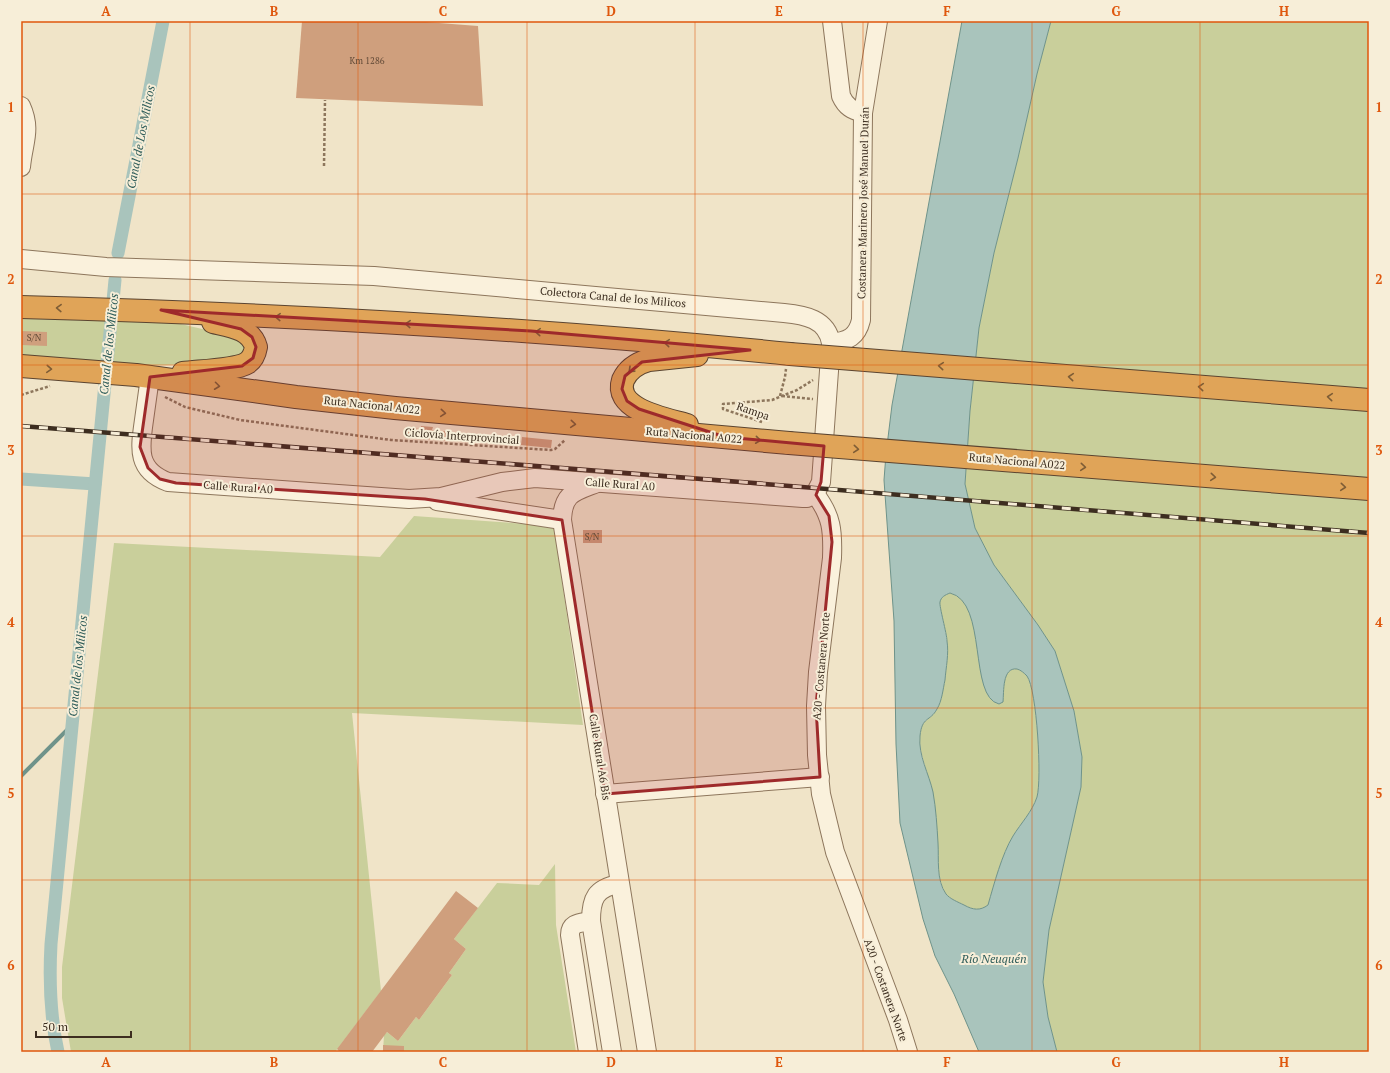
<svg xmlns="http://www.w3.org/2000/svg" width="1390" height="1073" font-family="'PT Serif',serif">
<rect width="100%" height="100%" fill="#f0e4c8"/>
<g fill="#c9cf9b">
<polygon points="1051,21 1369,21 1369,1052 1057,1052 1048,1017 1043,982 1049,930 1081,787 1082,757 1074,711 1055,651 1038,625 994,565 975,528 965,484 970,411 979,328 994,253 1018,158 1037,74"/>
<polygon points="21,313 159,319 237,337 243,340 246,354 222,363 139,366 21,358"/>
<polygon points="414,516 554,526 583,725 352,713 381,991 335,1052 71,1052 62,998 62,967 114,543 380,557"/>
<path d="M950 593C989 602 968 696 999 704L1003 701C1004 692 1002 667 1017 669 1021 670 1024 673 1027 676 1037 690 1042 779 1037 797 1032 812 1021 823 1013 836 1002 854 994 884 988 905 980 911 973 910 964 905 959 902 952 900 948 896 934 883 939 835 936 816 934 800 930 784 926 769 923 759 919 747 920 736 922 716 930 722 937 709 942 701 943 689 945 680 946 667 949 654 947 641 947 633 939 606 939 602 941 597 945 595 950 593Z"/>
<polygon points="555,864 556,925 576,1052 383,1052 384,1035 387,1032 398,1041 416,1017 419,1020 452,975 449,973 466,949 454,939 497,883 539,885"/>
</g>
<path fill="#a9c4bc" stroke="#6f938a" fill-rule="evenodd" d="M962 21H1051L1037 74 1018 158 994 253 979 328 970 411 965 484 975 528 994 565 1038 625 1055 651 1074 711 1082 757 1081 787 1049 930 1043 982 1048 1017 1057 1052H979L954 994 935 956 923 919 900 823 896 744 894 621 884 480 886 454 892 405ZM950 593C988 602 968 697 999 704L1003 702C1004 692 1002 667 1017 669 1021 670 1024 673 1027 676 1037 690 1042 779 1037 797 1032 812 1021 823 1013 836 1002 854 994 884 988 905 980 911 973 910 964 905 958 902 950 899 946 894 936 880 939 859 938 843 937 826 936 809 933 792 929 774 918 755 920 736 922 716 930 722 937 709 942 701 943 689 945 680 946 667 949 654 947 641 947 634 939 606 940 602 941 597 945 595 950 593Z"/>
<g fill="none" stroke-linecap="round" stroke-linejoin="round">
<polyline stroke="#6f938a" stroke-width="4" points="21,776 72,725"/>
<g stroke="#a9c4bc" stroke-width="13">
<polyline points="118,253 163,21"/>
<polyline points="21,479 95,484"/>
<path d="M58 1052C50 1016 49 981 51 944L115 280"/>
</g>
</g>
<g fill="#cf9f7d">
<polygon points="302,21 413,21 478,26 483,106 296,98"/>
<polygon points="21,331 47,332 47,346 21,345"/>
<polygon points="421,426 433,427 432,430 475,434 474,443 405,437 405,428 421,429"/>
<polygon points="522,437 552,440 551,448 521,445"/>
<rect x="583" y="530" width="19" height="13"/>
<polygon points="456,891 478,908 454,939 466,949 449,973 452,975 419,1020 416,1017 398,1041 387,1032 372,1052 340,1052 337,1049"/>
<polygon points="383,1045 404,1046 404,1052 383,1052"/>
</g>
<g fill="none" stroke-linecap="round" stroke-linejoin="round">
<g stroke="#8d765c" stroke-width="20">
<g id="minor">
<path d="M832 21 841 96C846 107 852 110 863 113"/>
<path d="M21 106C32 130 23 143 21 167"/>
<path d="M21 259 106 267 374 276 784 313C805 315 827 319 831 343L821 482 815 494"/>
<path d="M831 343C848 341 857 337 861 320L863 113 878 21"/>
<path d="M150 377C148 391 146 406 144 420 140 448 136 470 168 482L409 499 441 497 502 482 535 478 803 498H807L815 494"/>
<path d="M597 483C574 492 563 493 562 520L647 1052"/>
<path d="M815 494C832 516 833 531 832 558L818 672 816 706 817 755 821 794 835 852 898 1020 908 1052"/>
<polyline points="437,501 562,520"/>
<polyline points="605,794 820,777"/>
<path d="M588 1052 570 935C570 922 581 923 591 921"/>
<path d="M612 1052 591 921C591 898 596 888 619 884"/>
</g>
</g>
<g stroke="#5b4430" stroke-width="24">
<g id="highway">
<path d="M21 307C278 314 534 328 790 354"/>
<polyline points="21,366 136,375 296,397 395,408 789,443"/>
<path d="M183 373C198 371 236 370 247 363 253 359 255 353 256 347 251 328 230 326 213 322"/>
<path d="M687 425C667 419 613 410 623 380 628 369 638 363 649 360L697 355"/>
</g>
</g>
<g stroke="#8d765c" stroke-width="2.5" stroke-dasharray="3 2" stroke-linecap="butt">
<polyline points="324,166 325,100"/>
<polyline points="21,395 50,386"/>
<polyline points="780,396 785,377 786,369"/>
<polyline points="782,396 813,399"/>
<polyline points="165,397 185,407 240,420 391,440 551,450 555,449 565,440"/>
<polyline points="762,422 723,409 723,404 772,400 797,390 813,380"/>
</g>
<use href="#minor" stroke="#faf1dc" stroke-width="18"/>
<use href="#highway" stroke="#e0a458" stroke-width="22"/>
<g stroke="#3d2e20" stroke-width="4.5">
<polyline id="rail" points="21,426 754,483 1369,533"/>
</g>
<use href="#rail" stroke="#f7eed8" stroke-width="3" stroke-dasharray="9" stroke-linecap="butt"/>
<g stroke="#5b4430" stroke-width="24" stroke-linecap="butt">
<g id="highway-bridge">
<polyline points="790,354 1369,400"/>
<polyline points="789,443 1369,489"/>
</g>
</g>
<use href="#highway-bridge" stroke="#e0a458" stroke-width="22"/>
</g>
<defs><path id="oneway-chevron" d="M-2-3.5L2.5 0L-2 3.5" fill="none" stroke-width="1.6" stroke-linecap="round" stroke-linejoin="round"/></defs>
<g stroke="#7e5d36">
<use href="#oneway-chevron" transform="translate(59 308) rotate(-178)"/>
<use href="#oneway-chevron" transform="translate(278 317) rotate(-177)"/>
<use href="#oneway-chevron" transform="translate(408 324) rotate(-177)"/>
<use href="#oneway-chevron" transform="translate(538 332) rotate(-176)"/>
<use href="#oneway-chevron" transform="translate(667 343) rotate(-175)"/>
<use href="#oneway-chevron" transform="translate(941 366) rotate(-175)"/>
<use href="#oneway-chevron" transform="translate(49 369) rotate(4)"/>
<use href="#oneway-chevron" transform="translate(631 370) rotate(136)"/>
<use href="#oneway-chevron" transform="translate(1071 377) rotate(-175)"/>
<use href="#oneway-chevron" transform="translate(217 386) rotate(7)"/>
<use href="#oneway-chevron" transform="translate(1201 387) rotate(-175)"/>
<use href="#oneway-chevron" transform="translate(1330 397) rotate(-175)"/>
<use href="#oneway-chevron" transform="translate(443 413) rotate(5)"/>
<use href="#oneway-chevron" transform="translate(573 424) rotate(5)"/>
<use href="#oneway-chevron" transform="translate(758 440) rotate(6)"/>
<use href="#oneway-chevron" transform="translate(856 449) rotate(5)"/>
<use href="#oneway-chevron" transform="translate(1083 467) rotate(5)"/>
<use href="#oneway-chevron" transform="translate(1213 477) rotate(5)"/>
<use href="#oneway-chevron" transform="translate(1343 487) rotate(5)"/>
</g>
<path fill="#9e2a2b" fill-opacity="0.2" stroke="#9e2a2b" stroke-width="3" stroke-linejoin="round" d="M161 310 531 331 750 350 642 362 625 376 622 389 627 401 639 409 725 437 824 446 821 482 816 495 829 516 832 542 816 706 820 777 605 794 562 520 425 499 176 483 160 479 148 468 140 447 150 377 242 366 253 358 256 347 252 337 241 329Z"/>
<path fill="none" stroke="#df570d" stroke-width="1" stroke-opacity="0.55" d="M190 21V1052M358 21V1052M527 21V1052M695 21V1052M863 21V1052M1032 21V1052M1200 21V1052M21 194H1369M21 365H1369M21 536H1369M21 708H1369M21 880H1369"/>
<g text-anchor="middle" stroke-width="4" stroke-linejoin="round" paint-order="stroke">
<g font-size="9" fill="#624a37">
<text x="367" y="64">Km 1286</text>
<text x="34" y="341">S/N</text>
<text x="592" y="540">S/N</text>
</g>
<g font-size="11" fill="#3d2e20" stroke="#f7eed8">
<text transform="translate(863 203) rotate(-89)" y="4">Costanera Marinero José Manuel Durán</text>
<text transform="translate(613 297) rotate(5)" y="4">Colectora Canal de los Milicos</text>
<text transform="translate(372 405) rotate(6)" y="4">Ruta Nacional A022</text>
<text transform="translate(753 411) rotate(19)" y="4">Rampa</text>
<text transform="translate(694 435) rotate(5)" y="4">Ruta Nacional A022</text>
<text transform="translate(462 436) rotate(4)" y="4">Ciclovía Interprovincial</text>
<text transform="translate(1017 461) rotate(5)" y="4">Ruta Nacional A022</text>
<text transform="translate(620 484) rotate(4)" y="4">Calle Rural A0</text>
<text transform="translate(238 487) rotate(4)" y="4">Calle Rural A0</text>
<text transform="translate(821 666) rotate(-85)" y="4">A20 - Costanera Norte</text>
<text transform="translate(600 757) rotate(81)" y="4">Calle Rural A6 Bis</text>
<text transform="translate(886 990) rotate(70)" y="4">A20 - Costanera Norte</text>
</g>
<g font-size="12" font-style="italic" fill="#2f5d5a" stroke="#f7eed8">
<text transform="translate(141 137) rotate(-79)" y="4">Canal de Los Milicos</text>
<text transform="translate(109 344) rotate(-84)" y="4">Canal de los Milicos</text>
<text transform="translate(78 666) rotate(-84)" y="4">Canal de los Milicos</text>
<text x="994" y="963">Río Neuquén</text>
</g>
</g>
<rect width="1390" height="1073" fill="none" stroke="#f7eed8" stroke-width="44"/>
<path d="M36 1031v6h95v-6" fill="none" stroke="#3d2e20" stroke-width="2"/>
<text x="42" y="1031" font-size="12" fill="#3d2e20" stroke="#f7eed8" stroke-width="3" paint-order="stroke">50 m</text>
<rect x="22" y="22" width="1346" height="1029" fill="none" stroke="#df570d" stroke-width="1.5"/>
<g font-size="13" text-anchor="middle" font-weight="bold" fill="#df570d">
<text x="106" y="16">A</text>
<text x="274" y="16">B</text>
<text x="443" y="16">C</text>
<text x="611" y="16">D</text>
<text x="779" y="16">E</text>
<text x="947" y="16">F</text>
<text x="1116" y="16">G</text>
<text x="1284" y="16">H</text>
<text x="11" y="112">1</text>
<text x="1379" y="112">1</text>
<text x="11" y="284">2</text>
<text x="1379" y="284">2</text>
<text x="11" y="455">3</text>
<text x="1379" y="455">3</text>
<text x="11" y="627">4</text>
<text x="1379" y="627">4</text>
<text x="11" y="798">5</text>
<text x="1379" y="798">5</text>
<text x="11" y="970">6</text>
<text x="1379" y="970">6</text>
<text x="106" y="1067">A</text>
<text x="274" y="1067">B</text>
<text x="443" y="1067">C</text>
<text x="611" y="1067">D</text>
<text x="779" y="1067">E</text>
<text x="947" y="1067">F</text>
<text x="1116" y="1067">G</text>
<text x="1284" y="1067">H</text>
</g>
</svg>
